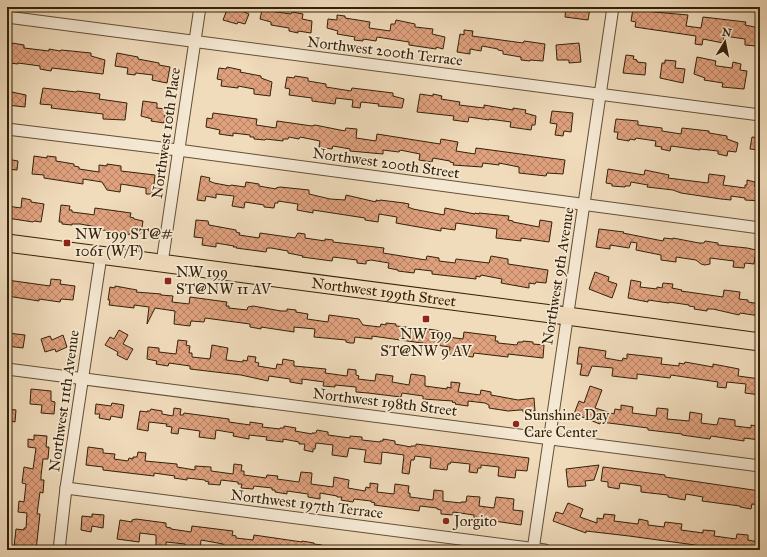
<svg xmlns="http://www.w3.org/2000/svg" width="767" height="557" font-family="'IM FELL Great Primer',serif">
<defs>
<pattern id="building-cross-hatch" width="8" height="8" patternUnits="userSpaceOnUse"><rect width="8" height="8" fill="#e0a17e"/><path d="M0 0l8 8M0 8l8-8" fill="none" stroke="#b68365"/></pattern>
</defs>
<rect width="100%" height="100%" fill="#f0dbbb"/>
<filter id="stains"><feTurbulence type="fractalNoise" baseFrequency=".005" numOctaves="4"/><feColorMatrix values="0 0 0 0 .2 0 0 0 0 .09 0 0 0 0 .02 0 0 0 .5 -.17"/></filter>
<radialGradient id="worn" r=".72"><stop offset=".6" stop-color="#630" stop-opacity="0"/><stop offset="1" stop-color="#630" stop-opacity=".3"/></radialGradient>
<g fill="url(#building-cross-hatch)" stroke="#332108">
<polygon points="228,7 244,7 242,11 249,14 245,24 238,22 237,24 223,20"/>
<polygon points="566,7 590,8 588,20 565,17"/>
<polygon points="633,9 645,11 646,10 654,12 688,15 686,26 701,28 703,17 746,22 745,25 759,28 756,46 745,45 745,39 724,36 723,43 703,39 702,45 695,44 696,36 635,27 636,22 631,21"/>
<polygon points="262,10 291,14 292,12 303,14 302,19 312,21 311,33 298,31 298,33 289,31 289,28 271,25 271,22 260,19"/>
<polygon points="337,15 345,16 345,18 370,22 369,28 390,31 391,24 395,24 396,20 415,24 415,27 433,29 432,34 445,37 443,49 436,47 436,49 409,45 409,42 377,37 376,41 363,39 363,41 354,40 355,37 337,34 338,31 327,28 328,19 337,20"/>
<polygon points="464,30 473,31 472,36 523,43 524,41 545,44 543,61 530,60 530,61 521,60 521,57 503,54 503,51 498,50 498,49 482,46 481,51 470,49 470,54 457,52 460,34 464,35"/>
<polygon points="12,43 24,45 24,48 49,51 49,49 60,51 61,50 91,53 91,56 105,60 103,74 52,68 51,71 40,69 40,66 18,63 18,64 9,63"/>
<polygon points="579,43 581,62 569,63 569,60 557,60 556,45"/>
<polygon points="117,53 138,57 138,59 159,63 159,65 170,67 167,83 152,80 153,75 136,73 135,75 127,74 128,68 115,66"/>
<polygon points="626,55 634,56 633,59 637,60 637,62 646,63 645,75 623,73"/>
<polygon points="697,57 716,61 715,65 717,66 732,68 733,62 741,64 740,70 747,71 744,89 722,87 723,83 704,80 705,78 694,74"/>
<polygon points="665,60 676,61 675,68 685,69 683,83 660,78 662,63 665,63"/>
<polygon points="227,67 241,70 240,72 261,76 261,78 272,82 270,96 254,94 254,89 238,86 238,88 221,86 222,80 217,79 219,68 226,69"/>
<polygon points="295,76 308,78 308,81 326,84 326,87 351,91 352,88 393,93 393,96 404,99 402,108 378,106 379,104 361,102 360,108 352,107 353,100 336,98 335,104 312,101 312,98 289,95 290,89 285,88 287,77 294,78"/>
<polygon points="43,88 76,92 77,91 100,94 99,99 127,103 125,120 103,119 103,114 51,108 52,105 40,104"/>
<polygon points="7,91 26,95 25,107 7,105"/>
<polygon points="420,94 433,96 433,94 442,96 441,99 460,102 459,105 484,108 484,105 513,110 513,108 526,110 525,113 536,116 535,125 532,125 531,130 510,127 511,122 489,119 489,120 469,117 468,122 453,120 454,116 417,112"/>
<polygon points="143,101 157,103 157,108 166,109 164,123 151,121 152,119 141,116"/>
<polygon points="552,111 573,113 571,132 564,131 563,136 555,135 557,124 550,123"/>
<polygon points="213,113 257,119 256,125 276,128 277,121 312,126 315,125 345,131 346,128 357,129 356,138 376,141 377,134 440,144 441,139 458,142 456,151 475,154 476,148 565,160 563,174 547,173 546,176 519,173 519,167 499,163 499,165 483,163 482,167 453,165 454,163 450,162 450,161 433,158 432,162 419,160 420,154 400,150 399,152 383,150 383,154 350,151 350,149 333,146 332,149 319,147 320,141 300,137 299,139 289,137 288,139 283,139 283,141 266,139 265,140 254,139 254,137 250,137 250,135 233,133 233,136 219,134 220,130 206,127 207,118 212,119"/>
<polygon points="616,119 638,121 638,125 662,128 662,131 681,134 682,128 709,131 709,133 727,136 727,139 738,143 736,152 728,151 727,156 718,154 718,151 700,149 700,150 671,146 670,151 661,149 662,147 655,146 656,141 636,138 635,140 630,139 629,141 617,139 618,132 614,132"/>
<polygon points="752,137 760,138 760,150 750,149"/>
<polygon points="34,156 47,158 47,156 56,157 56,161 74,164 74,166 79,167 79,169 99,172 99,165 107,166 107,164 121,166 121,171 155,175 153,194 146,194 146,188 121,184 120,192 107,190 102,182 83,179 83,184 44,178 44,175 32,174"/>
<polygon points="7,159 18,161 17,170 7,169"/>
<polygon points="608,169 644,175 645,170 669,175 668,178 708,183 709,174 725,176 723,185 745,188 745,185 747,185 747,180 755,182 755,187 760,188 760,201 745,200 745,198 731,196 731,200 721,199 681,193 673,190 647,187 648,185 631,182 630,186 625,186 625,187 612,186 612,184 606,183"/>
<polygon points="201,176 210,178 209,181 214,183 230,186 231,185 245,187 246,182 259,184 259,186 276,189 276,188 280,187 309,190 309,194 330,199 345,200 346,195 376,202 376,200 380,201 380,200 404,203 409,204 408,207 413,209 444,215 445,208 475,214 475,213 479,214 479,213 509,216 508,220 513,221 513,222 539,227 540,220 552,222 549,242 521,238 521,241 496,238 497,229 456,223 455,230 441,228 441,231 396,223 397,217 379,214 378,222 365,220 365,218 313,210 313,213 297,210 298,204 278,201 278,203 275,203 274,208 264,207 264,205 245,202 244,208 232,206 234,196 216,194 216,198 206,196 205,201 197,200"/>
<polygon points="22,198 31,200 31,202 44,204 41,222 34,221 33,222 7,218 7,206 21,208"/>
<polygon points="61,205 70,206 69,210 72,210 72,212 88,214 94,215 95,208 131,213 130,217 134,218 134,219 143,221 141,233 134,232 133,235 97,229 97,227 80,224 72,224 72,225 62,224 62,222 59,222"/>
<polygon points="196,220 208,221 209,225 236,230 236,232 240,233 239,235 259,238 260,233 295,238 298,233 305,234 305,238 325,241 325,239 333,240 333,242 384,248 383,253 426,260 427,256 439,258 439,261 455,263 456,259 489,263 491,256 508,259 508,264 548,270 546,283 536,282 535,284 529,283 529,288 501,283 502,279 481,275 480,277 476,276 476,279 432,274 432,271 415,269 414,273 398,271 398,270 388,268 389,263 371,260 366,261 366,264 357,263 357,260 333,257 332,261 302,257 303,256 288,253 288,251 271,248 267,248 266,252 236,248 237,247 233,247 234,246 216,243 216,247 202,245 203,238 194,237"/>
<polygon points="599,229 624,232 623,233 663,241 664,238 673,239 673,238 699,243 704,243 705,241 718,243 718,245 747,248 756,250 754,264 745,263 744,268 733,267 734,261 710,258 710,264 705,265 701,264 696,260 676,257 676,262 661,260 661,255 636,250 637,243 631,242 629,248 610,245 610,249 596,247"/>
<polygon points="595,272 609,277 608,281 617,284 612,298 589,289"/>
<polygon points="51,279 61,280 60,284 75,286 73,300 61,299 60,302 39,299 39,301 7,296 7,280 50,286"/>
<polygon points="631,280 641,282 640,287 657,289 657,287 662,288 663,283 673,284 672,288 682,290 681,291 723,297 724,290 740,292 739,299 748,300 748,302 760,304 760,316 740,313 739,315 713,309 707,309 707,311 694,309 695,307 689,306 689,305 669,302 669,303 648,300 648,302 628,298"/>
<polygon points="115,286 137,290 136,292 161,294 161,295 173,296 172,302 189,304 190,297 227,302 226,306 229,306 229,308 247,310 248,307 253,306 281,311 287,311 287,309 296,310 296,312 308,314 307,319 328,322 329,315 359,319 363,325 380,327 381,324 386,325 386,323 396,324 396,326 415,328 421,328 441,331 440,336 463,339 464,332 496,336 495,341 498,341 498,343 517,345 518,342 523,342 523,341 533,342 533,344 544,345 543,358 508,354 508,357 474,353 473,357 449,354 450,347 372,336 372,339 355,337 354,343 350,343 346,342 346,340 314,337 315,329 294,327 294,332 261,327 261,329 250,327 250,324 205,318 204,322 191,321 190,326 174,324 175,311 155,308 147,324 149,307 134,305 134,308 109,305 110,300 108,300 110,287 115,288"/>
<polygon points="119,330 128,335 123,344 133,349 127,360 117,355 118,352 105,345 110,337 114,339"/>
<polygon points="7,333 25,335 23,348 7,346"/>
<polygon points="63,335 67,347 56,352 55,349 45,352 41,339 50,336 52,340"/>
<polygon points="178,340 187,341 186,345 190,346 189,353 192,353 192,357 210,359 212,345 228,348 226,360 243,362 243,360 247,361 248,356 256,357 255,362 259,363 258,366 276,369 277,364 282,365 283,359 294,361 294,366 326,369 325,373 347,376 348,369 356,370 356,375 359,376 358,379 375,381 376,374 393,376 392,382 409,385 411,374 425,376 425,386 447,389 447,387 451,388 451,382 460,383 458,392 480,395 481,390 491,392 491,395 518,400 534,398 535,411 523,412 523,410 520,410 508,411 489,408 489,405 485,403 468,401 468,406 461,405 455,404 456,403 452,402 453,401 423,399 423,396 402,393 401,397 368,393 356,392 356,387 335,385 335,387 323,386 324,382 302,379 302,384 290,382 290,379 269,376 268,381 241,375 190,369 190,366 169,363 168,366 156,364 157,361 147,359 148,347 159,348 159,352 176,354"/>
<polygon points="579,347 606,351 605,358 622,361 623,358 627,359 627,354 662,358 661,364 679,366 679,363 684,364 685,362 713,367 713,364 739,369 738,376 760,379 760,395 745,393 746,384 727,382 726,388 717,387 718,382 671,375 670,378 637,374 637,379 612,376 613,368 592,366 588,376 580,375 582,364 577,364"/>
<polygon points="590,386 602,390 595,408 614,414 615,409 621,410 621,405 633,407 632,413 656,416 657,408 668,409 667,419 689,421 690,412 702,414 701,423 717,425 719,418 735,420 735,426 751,428 751,425 760,427 760,440 744,438 744,441 711,436 710,439 682,435 682,434 648,430 648,428 601,422 600,424 574,414 579,401 584,403"/>
<polygon points="31,389 51,391 51,401 55,402 54,414 41,413 42,405 30,404"/>
<polygon points="112,403 124,405 122,418 111,416 110,420 99,418 100,414 95,414 96,404 111,406"/>
<polygon points="174,408 181,409 180,415 183,415 184,413 229,419 229,422 250,425 250,422 263,424 262,427 280,429 280,428 284,428 284,426 296,428 295,431 312,434 312,433 316,433 317,430 328,432 328,435 350,438 350,436 362,437 362,440 380,442 380,441 383,441 383,439 395,441 395,444 411,447 411,446 416,446 416,444 529,458 527,471 516,470 515,478 498,476 499,467 481,465 481,468 478,468 477,473 469,472 470,464 451,462 450,464 448,464 447,470 430,468 431,458 415,456 414,460 411,460 409,474 402,473 404,455 382,452 381,464 364,462 366,450 349,448 347,457 332,455 333,445 316,443 315,449 313,449 313,452 304,450 305,444 299,444 299,442 283,439 283,442 266,440 267,437 249,435 249,439 233,436 234,433 216,430 215,439 199,437 200,431 179,428 178,434 171,433 172,427 166,426 167,424 149,422 148,431 137,429 140,411 147,412 147,411 150,411 151,409 156,410 162,411 162,414 173,416"/>
<polygon points="7,409 16,410 15,422 7,420"/>
<polygon points="34,435 47,436 46,447 49,447 48,459 43,459 41,476 41,480 44,480 43,493 40,492 37,514 40,514 36,550 22,550 23,548 14,547 16,529 24,530 24,528 26,528 27,513 18,512 19,501 24,502 26,484 22,483 24,467 33,469 36,448 28,447 28,439 34,440"/>
<polygon points="88,447 103,449 103,453 115,454 114,459 128,461 129,458 133,459 133,457 137,457 138,452 146,453 145,461 177,464 177,467 195,470 195,466 211,467 211,471 233,474 234,464 242,465 241,471 244,471 244,475 266,478 267,475 278,476 277,479 299,482 301,472 312,473 311,484 333,487 334,477 349,480 348,488 365,491 366,487 370,488 370,483 378,484 377,492 394,494 395,484 409,486 408,493 410,493 410,497 433,500 434,490 443,491 443,501 461,503 461,502 466,502 467,496 480,497 479,506 494,508 496,497 514,499 513,510 523,511 521,525 474,518 474,515 453,512 453,515 441,514 441,510 437,509 437,508 420,506 419,511 374,505 375,503 371,502 371,501 354,499 353,502 341,500 342,497 337,497 337,496 320,493 320,499 308,497 308,494 287,491 287,494 275,492 275,490 272,490 272,488 254,486 253,489 241,488 242,484 238,484 238,482 221,480 220,485 208,484 209,482 205,481 205,480 187,478 187,480 174,478 175,476 154,473 154,476 103,470 103,467 86,465"/>
<polygon points="599,465 594,480 585,481 586,486 568,487 566,469"/>
<polygon points="603,467 665,475 665,477 760,491 760,505 752,504 751,509 740,507 740,506 702,501 703,497 686,494 685,500 668,497 668,495 641,492 641,486 620,483 619,489 608,487 608,482 601,481"/>
<polygon points="568,503 583,509 580,517 597,523 597,518 603,519 604,514 615,515 614,521 638,524 639,519 648,521 648,525 664,527 665,522 682,524 681,530 703,533 703,530 715,531 714,536 736,539 737,534 748,535 748,540 758,542 757,550 715,550 695,547 695,545 629,536 586,531 586,533 553,521 556,512 563,514"/>
<polygon points="92,514 104,515 103,528 92,526 91,532 81,530 82,516 92,517"/>
<polygon points="136,519 166,523 166,527 171,528 171,529 191,532 192,526 233,531 232,535 236,536 236,538 253,540 254,535 302,542 302,541 314,543 314,544 322,545 321,550 222,550 223,544 201,540 200,550 198,550 184,548 185,544 166,542 166,547 156,545 156,535 140,533 139,542 117,539 120,520 132,522 132,520"/>
</g>
<g fill="none" stroke-linecap="round" stroke-linejoin="round">
<g stroke="#625035" stroke-width="13">
<g id="minor">
<polyline points="7,17 760,115"/>
<polyline points="7,129 178,150 760,228"/>
<polyline points="162,263 200,7"/>
<polyline points="7,369 760,466"/>
<polyline points="66,488 545,550"/>
<polyline points="59,550 66,488 101,256"/>
<polyline points="533,550 613,7"/>
</g>
</g>
<g stroke="#332108" stroke-width="19">
<g id="primary">
<path id="s1" d="M7 243 567 316 760 342"/>
</g>
</g>
<use href="#minor" stroke="#f5e8d3" stroke-width="11"/>
<use href="#primary" stroke="#f0dbbb" stroke-width="17"/>
</g>
<g fill="#8f2418" stroke="#f5e8d3" stroke-width="1.5">
<rect x="63" y="239" width="8" height="8" rx="2"/>
<rect x="164" y="277" width="8" height="8" rx="2"/>
<rect x="422" y="315" width="8" height="8" rx="2"/>
<circle cx="516" cy="424" r="4"/>
<circle cx="446" cy="521" r="4"/>
</g>
<g text-anchor="middle" stroke-width="3.5" stroke-linejoin="round" paint-order="stroke">
<g font-size="15" fill="#332108" stroke="#f5e8d3">
<text transform="translate(385 51) rotate(7)" y="5">Northwest 200th Terrace</text>
<text transform="translate(166 133) rotate(-82)" y="5">Northwest 10th Place</text>
<text transform="translate(386 163) rotate(8)" y="5">Northwest 200th Street</text>
<text transform="translate(558 276) rotate(-81)" y="5">Northwest 9th Avenue</text>
<text dy="5" stroke="none"><textPath href="#s1" startOffset="380">Northwest 199th Street</textPath></text>
<text transform="translate(64 401) rotate(-82)" y="5">Northwest 11th Avenue</text>
<text transform="translate(385 402) rotate(7)" y="5">Northwest 198th Street</text>
<text transform="translate(307 504) rotate(7)" y="5">Northwest 197th Terrace</text>
</g>
<g font-size="15" fill="#332108" stroke="#f5e8d3" text-anchor="start">
<text x="75" y="239">NW 199 ST@#<tspan x="75" dy="17">1061 (W/F)</tspan></text>
<text x="176" y="277">NW 199<tspan x="176" dy="17">ST@NW 11 AV</tspan></text>
<text x="426" y="339" text-anchor="middle">NW 199<tspan x="426" dy="17">ST@NW 9 AV</tspan></text>
<text x="524" y="420">Sunshine Day<tspan x="524" dy="17">Care Center</tspan></text>
<text x="454" y="526">Jorgito</text>
</g>
</g>
<rect width="767" height="557" fill="none" stroke="#f0dbbb" stroke-width="24"/>
<rect x="8" y="8" width="751" height="541" fill="none" stroke="#332108" stroke-width="2"/>
<rect x="12" y="12" width="743" height="533" fill="none" stroke="#332108"/>
<g transform="translate(725 42) rotate(10)" stroke="#f5e8d3" stroke-width="3" paint-order="stroke">
<path d="M0-3L7 15L0 10L-7 15Z" fill="#332108"/>
<text y="-6" font-size="11" font-weight="bold" text-anchor="middle" fill="#332108">N</text>
</g>
<rect width="100%" height="100%" filter="url(#stains)"/>
<rect width="100%" height="100%" fill="url(#worn)"/>
</svg>
